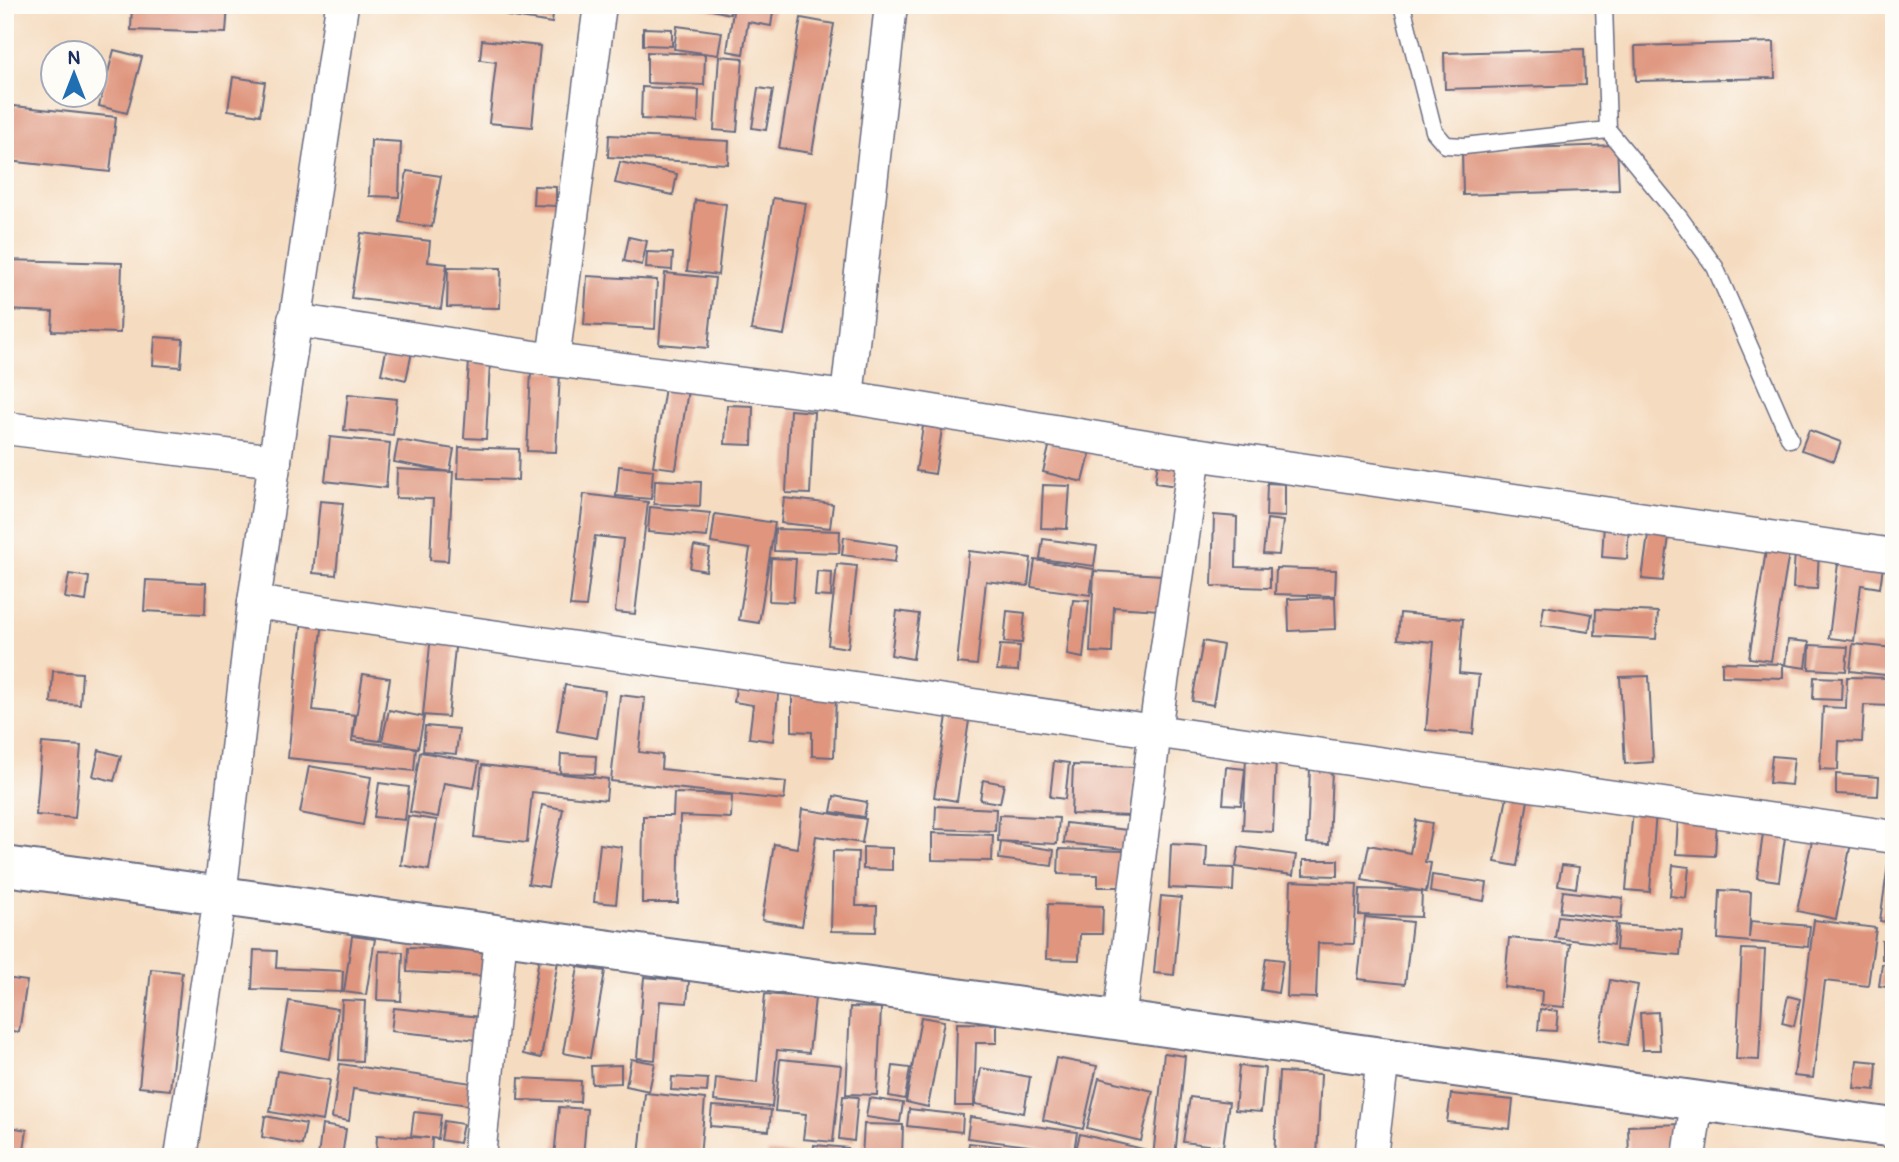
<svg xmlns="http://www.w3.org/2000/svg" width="1899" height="1162" font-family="Pangolin,sans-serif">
<rect width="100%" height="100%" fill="#fdfcf7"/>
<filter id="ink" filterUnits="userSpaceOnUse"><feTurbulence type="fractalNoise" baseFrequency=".0143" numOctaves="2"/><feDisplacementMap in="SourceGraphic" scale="14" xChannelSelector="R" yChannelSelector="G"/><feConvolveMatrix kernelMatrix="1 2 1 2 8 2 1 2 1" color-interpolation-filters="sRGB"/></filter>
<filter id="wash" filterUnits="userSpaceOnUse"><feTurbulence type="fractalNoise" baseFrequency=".00686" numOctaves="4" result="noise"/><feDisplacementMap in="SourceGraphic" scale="28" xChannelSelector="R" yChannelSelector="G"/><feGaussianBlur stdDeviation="1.57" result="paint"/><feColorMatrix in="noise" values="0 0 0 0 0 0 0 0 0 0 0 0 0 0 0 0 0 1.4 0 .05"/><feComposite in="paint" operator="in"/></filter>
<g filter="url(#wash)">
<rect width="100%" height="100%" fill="#f5dbbf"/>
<polygon fill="#f5d3c1" points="1727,1142 1825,1157 1724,1157"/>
<g id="blocks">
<g fill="#df957e">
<polygon points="132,5 228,5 226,33 131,30"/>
<polygon points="508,5 554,5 552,23 507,16"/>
<polygon points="689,5 732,5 730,14"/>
<polygon points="734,5 774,5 771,26 748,22 743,54 727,51"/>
<polygon points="801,18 834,24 812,153 779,148"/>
<polygon points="677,26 722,32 718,55 674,49"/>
<polygon points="643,28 672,29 672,46 643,45"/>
<polygon points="482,40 540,46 532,127 489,123 496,62 480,60"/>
<polygon points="1774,42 1775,78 1636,81 1635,46"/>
<polygon points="1584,49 1585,85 1445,89 1444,53"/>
<polygon points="114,50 142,57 127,113 99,106"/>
<polygon points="647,52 705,54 704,85 647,83"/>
<polygon points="719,56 743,58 737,132 714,130"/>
<polygon points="233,77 265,82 260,115 228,110"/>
<polygon points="642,87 699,90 698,122 641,119"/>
<polygon points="758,88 773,90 766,130 752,128"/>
<polygon points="14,106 116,117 110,172 8,161"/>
<polygon points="609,135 729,141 728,164 608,157"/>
<polygon points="371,140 401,142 399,197 369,196"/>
<polygon points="1617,145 1619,190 1463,195 1462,150"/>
<polygon points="620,162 677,174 673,195 615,183"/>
<polygon points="407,171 441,176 432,227 399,222"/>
<polygon points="534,186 556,187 556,206 533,205"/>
<polygon points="773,198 806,203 784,335 751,330"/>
<polygon points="695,200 726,204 718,275 687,271"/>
<polygon points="361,233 430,241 428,262 447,264 441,309 351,298"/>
<polygon points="629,237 647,241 642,265 624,261"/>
<polygon points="647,252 673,253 672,270 646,268"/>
<polygon points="5,260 122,263 120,333 52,331 53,312 5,310"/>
<polygon points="448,267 501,268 500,308 447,307"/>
<polygon points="665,273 715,278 708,348 659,344"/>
<polygon points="587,276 657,280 655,329 584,325"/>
<polygon points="155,337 183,339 181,367 153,365"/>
<polygon points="387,347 412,352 406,380 381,374"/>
<polygon points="469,361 490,362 486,439 464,438"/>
<polygon points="531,371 560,372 556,452 527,451"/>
<polygon points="665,387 688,390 676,469 653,466"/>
<polygon points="348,394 397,399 393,435 344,430"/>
<polygon points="727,405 753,406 752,445 725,444"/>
<polygon points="790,410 814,412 810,494 786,493"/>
<polygon points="923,426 942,429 935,474 916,471"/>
<polygon points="1809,430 1841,442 1834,461 1801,450"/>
<polygon points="330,437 390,443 386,488 325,481"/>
<polygon points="398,440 454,449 450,472 394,462"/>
<polygon points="1050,443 1090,454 1083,482 1043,472"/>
<polygon points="459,447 519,449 518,480 458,478"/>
<polygon points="1158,461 1180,464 1177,486 1155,483"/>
<polygon points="619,466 653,470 651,499 616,496"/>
<polygon points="397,469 453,472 448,561 430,560 433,499 396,498"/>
<polygon points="655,480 701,482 700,506 654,504"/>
<polygon points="1267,483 1285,484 1285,517 1266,516"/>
<polygon points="1043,485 1070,486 1067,529 1041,528"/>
<polygon points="584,494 648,502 635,614 615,612 623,539 595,536 586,607 570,606"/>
<polygon points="784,498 833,504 830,528 781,523"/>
<polygon points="320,501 343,503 336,575 313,573"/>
<polygon points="650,507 710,513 707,537 648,532"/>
<polygon points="715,514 775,523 759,623 739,620 750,549 711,543"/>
<polygon points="1214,515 1237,517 1236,567 1270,568 1270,588 1212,586"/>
<polygon points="1267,519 1283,521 1279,555 1263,554"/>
<polygon points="1604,524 1629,525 1627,559 1602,557"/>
<polygon points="1649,527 1670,529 1663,581 1642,579"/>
<polygon points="775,529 840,531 839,553 774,551"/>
<polygon points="844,537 897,545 895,562 842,555"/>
<polygon points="1043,539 1097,546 1094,566 1040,559"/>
<polygon points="1767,544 1790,547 1771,661 1749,658"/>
<polygon points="694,546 710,549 706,571 690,568"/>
<polygon points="1795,550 1819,551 1817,589 1793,588"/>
<polygon points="969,551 1031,558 1028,586 986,581 977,665 957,663"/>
<polygon points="1839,555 1884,560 1880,588 1861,585 1854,641 1829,638"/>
<polygon points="771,558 796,559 793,602 769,601"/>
<polygon points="1035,560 1094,569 1090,595 1031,587"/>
<polygon points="837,564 857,566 848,648 828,645"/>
<polygon points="1276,568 1336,570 1335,596 1275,594"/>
<polygon points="817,571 832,572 831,597 815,596"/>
<polygon points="1094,571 1162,575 1160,610 1114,607 1112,653 1090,652"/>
<polygon points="69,574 89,577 86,601 65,598"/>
<polygon points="146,580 206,583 205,614 144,611"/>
<polygon points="1335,597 1336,629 1289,631 1288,599"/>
<polygon points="1073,600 1089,601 1083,658 1067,655"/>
<polygon points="1544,606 1592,614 1589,632 1541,625"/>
<polygon points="1596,609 1658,612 1656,639 1595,636"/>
<polygon points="897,611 919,614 913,659 891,655"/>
<polygon points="1007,611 1025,613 1022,643 1004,642"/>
<polygon points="1400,613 1463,619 1459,673 1479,675 1473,734 1426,730 1434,642 1398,639"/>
<polygon points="302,618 323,620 313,710 355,715 352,741 416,748 414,771 288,758"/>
<polygon points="431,635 456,638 448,717 423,715"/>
<polygon points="1788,640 1809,642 1806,668 1785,665"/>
<polygon points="1203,641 1223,645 1213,705 1192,701"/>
<polygon points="1853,644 1894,648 1894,676 1850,671"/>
<polygon points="1000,645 1020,646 1018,671 997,670"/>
<polygon points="1810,645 1848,647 1846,671 1809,669"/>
<polygon points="1722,662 1783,664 1783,678 1722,676"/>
<polygon points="53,671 82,673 80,705 51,703"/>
<polygon points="363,674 390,678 380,741 353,737"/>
<polygon points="1649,676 1653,762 1625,764 1620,677"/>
<polygon points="1814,677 1842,678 1841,700 1813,699"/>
<polygon points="1847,677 1894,678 1893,706 1864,705 1862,742 1839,741 1838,770 1820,769 1823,707 1846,708"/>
<polygon points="737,681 779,686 773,741 749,738 753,705 734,702"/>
<polygon points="565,685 605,691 597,738 557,731"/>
<polygon points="792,692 836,693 834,757 812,756 812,732 792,731"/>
<polygon points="620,695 645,698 639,752 662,755 661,769 786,782 784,800 611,781"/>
<polygon points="389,710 424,717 418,748 382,741"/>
<polygon points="948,710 970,714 957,801 934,797"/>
<polygon points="425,726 459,729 456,754 423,751"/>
<polygon points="42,743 81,746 75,818 36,815"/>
<polygon points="99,750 121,756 114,781 93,776"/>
<polygon points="420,752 479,762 474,788 444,783 438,817 410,812"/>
<polygon points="561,754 596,756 595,774 560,773"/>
<polygon points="1772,756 1794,758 1791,785 1769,783"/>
<polygon points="1246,757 1276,758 1273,832 1243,830"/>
<polygon points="1054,761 1069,763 1065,799 1050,797"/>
<polygon points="482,765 608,779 606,800 532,792 527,843 474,837"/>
<polygon points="1073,765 1135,767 1132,816 1071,814"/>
<polygon points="309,766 371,777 363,825 300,813"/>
<polygon points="1226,767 1245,769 1241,805 1223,804"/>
<polygon points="1310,768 1332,769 1329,844 1307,843"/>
<polygon points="1836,774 1879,777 1878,796 1836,794"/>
<polygon points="983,780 1004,784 1000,803 980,800"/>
<polygon points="379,783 409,787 405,820 374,817"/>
<polygon points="1508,791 1529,794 1517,866 1495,862"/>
<polygon points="674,793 732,795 731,818 680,816 678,903 642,903 643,816 673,816"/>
<polygon points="834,796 867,802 864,817 831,812"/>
<polygon points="542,805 563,809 548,887 528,884"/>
<polygon points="936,806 996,809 995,831 935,829"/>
<polygon points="802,809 866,819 862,843 816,836 802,926 762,920 774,844 797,848"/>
<polygon points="1633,809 1656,811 1650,892 1626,890"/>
<polygon points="999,815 1059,818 1057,844 998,841"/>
<polygon points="408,816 437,820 429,870 401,865"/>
<polygon points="1678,817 1717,819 1715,856 1676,854"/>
<polygon points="1416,820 1432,823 1425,862 1431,863 1426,892 1362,880 1369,845 1410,853"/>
<polygon points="1066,823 1127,830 1125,849 1064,843"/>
<polygon points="1764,826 1786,830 1779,881 1757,878"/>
<polygon points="932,833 993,835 992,861 932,860"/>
<polygon points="1813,836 1851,843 1836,919 1797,911"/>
<polygon points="1001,842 1054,850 1052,866 999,859"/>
<polygon points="1891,843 1894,844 1894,923 1880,921"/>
<polygon points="600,844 622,847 616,904 594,902"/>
<polygon points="1171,844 1207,846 1206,867 1234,868 1233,891 1169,888"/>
<polygon points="863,847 892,848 892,870 863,869"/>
<polygon points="1239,847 1296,855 1293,875 1236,867"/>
<polygon points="1059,849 1124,851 1123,887 1098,887 1098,875 1058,874"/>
<polygon points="833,851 858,852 856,906 877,906 876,932 831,931"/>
<polygon points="1303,860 1338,860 1338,876 1303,875"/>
<polygon points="1562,865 1579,867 1576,888 1558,885"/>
<polygon points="1673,865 1689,867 1686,898 1670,896"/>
<polygon points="1432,875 1487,883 1484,901 1430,892"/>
<polygon points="1291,881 1357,884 1354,944 1318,943 1316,998 1287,997"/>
<polygon points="1360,889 1422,891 1421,917 1359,915"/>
<polygon points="1720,890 1751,892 1749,938 1751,921 1810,926 1808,947 1718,939"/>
<polygon points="1563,891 1623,898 1621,919 1560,912"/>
<polygon points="1161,896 1181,898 1174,975 1154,973"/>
<polygon points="1048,904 1103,906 1102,934 1080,934 1079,960 1046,959"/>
<polygon points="1558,916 1616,923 1613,945 1555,938"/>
<polygon points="1365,917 1412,922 1405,984 1358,979"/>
<polygon points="1814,920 1876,928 1868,986 1825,981 1813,1078 1794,1076"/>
<polygon points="1618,925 1682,930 1680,955 1616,950"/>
<polygon points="352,936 375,939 366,995 344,992"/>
<polygon points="1509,938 1570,944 1564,1007 1541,1005 1542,991 1504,987"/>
<polygon points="1882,941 1894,941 1894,960 1882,959"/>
<polygon points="408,947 495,951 485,976 407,972"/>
<polygon points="1742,949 1765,950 1759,1060 1736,1059"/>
<polygon points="254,950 277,951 276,968 343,971 342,992 252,989"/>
<polygon points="379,951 403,952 401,1001 377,1000"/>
<polygon points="539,958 558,961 541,1058 523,1054"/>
<polygon points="1266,958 1283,960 1278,993 1261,990"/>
<polygon points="1882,964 1894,965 1894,988 1879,986"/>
<polygon points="578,967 605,971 590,1058 563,1053"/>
<polygon points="151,969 182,972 170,1090 139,1087"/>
<polygon points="644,977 689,981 687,1003 660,1001 655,1060 637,1058"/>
<polygon points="5,978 27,981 19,1032 5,1030"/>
<polygon points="1610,980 1638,985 1627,1045 1599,1040"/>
<polygon points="765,994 815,998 809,1053 777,1050 772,1107 714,1101 716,1078 757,1083"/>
<polygon points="1788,996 1800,999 1794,1026 1782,1023"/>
<polygon points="342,1000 365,1001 362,1061 339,1060"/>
<polygon points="289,1001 338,1009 330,1059 281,1050"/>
<polygon points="850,1007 881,1008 877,1095 846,1094"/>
<polygon points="394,1008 480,1017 478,1040 391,1031"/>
<polygon points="1540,1009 1558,1011 1556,1031 1538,1030"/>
<polygon points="1658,1012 1660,1050 1642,1050 1640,1013"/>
<polygon points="921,1017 944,1021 928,1107 906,1102"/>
<polygon points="957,1023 997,1024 997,1043 976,1043 974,1106 955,1106"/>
<polygon points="1164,1053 1185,1056 1175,1157 1153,1157"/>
<polygon points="1056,1058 1097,1066 1083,1129 1043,1120"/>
<polygon points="631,1059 655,1063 649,1091 626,1086"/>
<polygon points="780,1059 841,1065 833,1142 803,1139 806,1114 775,1111"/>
<polygon points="1857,1060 1877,1062 1875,1090 1854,1088"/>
<polygon points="340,1064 472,1083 468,1105 353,1089 349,1121 332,1118"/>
<polygon points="621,1065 621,1083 592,1084 591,1066"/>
<polygon points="893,1066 910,1068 905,1099 889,1096"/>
<polygon points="1239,1066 1265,1068 1261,1112 1235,1110"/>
<polygon points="981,1068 1030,1077 1024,1113 975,1104"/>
<polygon points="277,1071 330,1080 323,1121 270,1112"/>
<polygon points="1279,1072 1321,1074 1317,1157 1274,1156"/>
<polygon points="672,1077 708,1079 707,1092 671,1090"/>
<polygon points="519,1078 581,1081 580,1102 518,1100"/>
<polygon points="1099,1078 1153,1091 1141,1141 1087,1128"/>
<polygon points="645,1093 705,1099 700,1157 639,1157"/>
<polygon points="1451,1094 1513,1100 1510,1129 1447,1122"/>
<polygon points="843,1096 858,1097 854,1141 839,1139"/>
<polygon points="1190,1097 1229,1102 1223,1147 1183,1142"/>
<polygon points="869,1098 903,1103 900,1122 866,1117"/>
<polygon points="712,1106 771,1110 769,1131 710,1126"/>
<polygon points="559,1107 587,1109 583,1157 554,1157"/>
<polygon points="909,1109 963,1115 962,1132 907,1126"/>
<polygon points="414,1112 441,1115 438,1139 432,1138 431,1157 376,1157 377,1135 429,1138 411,1136"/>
<polygon points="265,1116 306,1124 302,1145 262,1137"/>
<polygon points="970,1117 1077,1132 1074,1152 967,1138"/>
<polygon points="444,1121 463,1124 459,1143 441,1140"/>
<polygon points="864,1124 903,1125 902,1157 862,1157"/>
<polygon points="1681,1124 1682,1157 1629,1157 1628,1126"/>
<polygon points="322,1125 346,1129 342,1157 318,1157"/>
<polygon points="5,1126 27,1130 23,1157 5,1157"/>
<polygon points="1080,1134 1147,1150 1145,1157 1101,1157 1076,1150"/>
<polygon points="969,1143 1026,1149 1025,1157 967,1157"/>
<polygon points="814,1145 848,1148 848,1157 813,1157"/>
<polygon points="768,1152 794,1155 794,1157 767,1157"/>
</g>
</g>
</g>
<g filter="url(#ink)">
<use href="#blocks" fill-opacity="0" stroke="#676b80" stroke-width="2"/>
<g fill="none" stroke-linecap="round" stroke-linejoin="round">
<g stroke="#676b80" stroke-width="19">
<g id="service">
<polyline points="1402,5 1434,131 1446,145 1464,146 1608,130 1679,217 1715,267 1790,439"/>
<polyline points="1604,5 1608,130"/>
</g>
</g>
<g stroke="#676b80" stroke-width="35">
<g id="minor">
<polyline points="294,320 553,360 847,397 1195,454 1894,555"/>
<polyline points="553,360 600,5"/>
<polyline points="847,397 891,5"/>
<polyline points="5,428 275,461"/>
<polyline points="254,602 1894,837"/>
<polyline points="1119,1021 1155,730 1195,454"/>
<polyline points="181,1157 220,896 254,602 342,5"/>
<polyline points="479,1157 501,935"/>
<polyline points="1371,1157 1383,1057"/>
<polyline points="1689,1157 1697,1101"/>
</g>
</g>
<g stroke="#676b80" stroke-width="42">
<polyline id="tertiary" points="5,866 1894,1128"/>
</g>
<use href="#service" stroke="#fff" stroke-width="16"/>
<use href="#minor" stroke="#fff" stroke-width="32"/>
<use href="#tertiary" stroke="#fff" stroke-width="38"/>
</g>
</g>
<rect width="1899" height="1162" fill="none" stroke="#fdfcf7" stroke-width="28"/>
<g transform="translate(74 74)"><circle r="33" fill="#fdfcf7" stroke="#a3aaba" stroke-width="2"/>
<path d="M0-5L12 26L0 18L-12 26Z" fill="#1f6fb2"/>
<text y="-10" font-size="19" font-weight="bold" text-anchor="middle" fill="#1b2f5e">N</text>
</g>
</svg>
